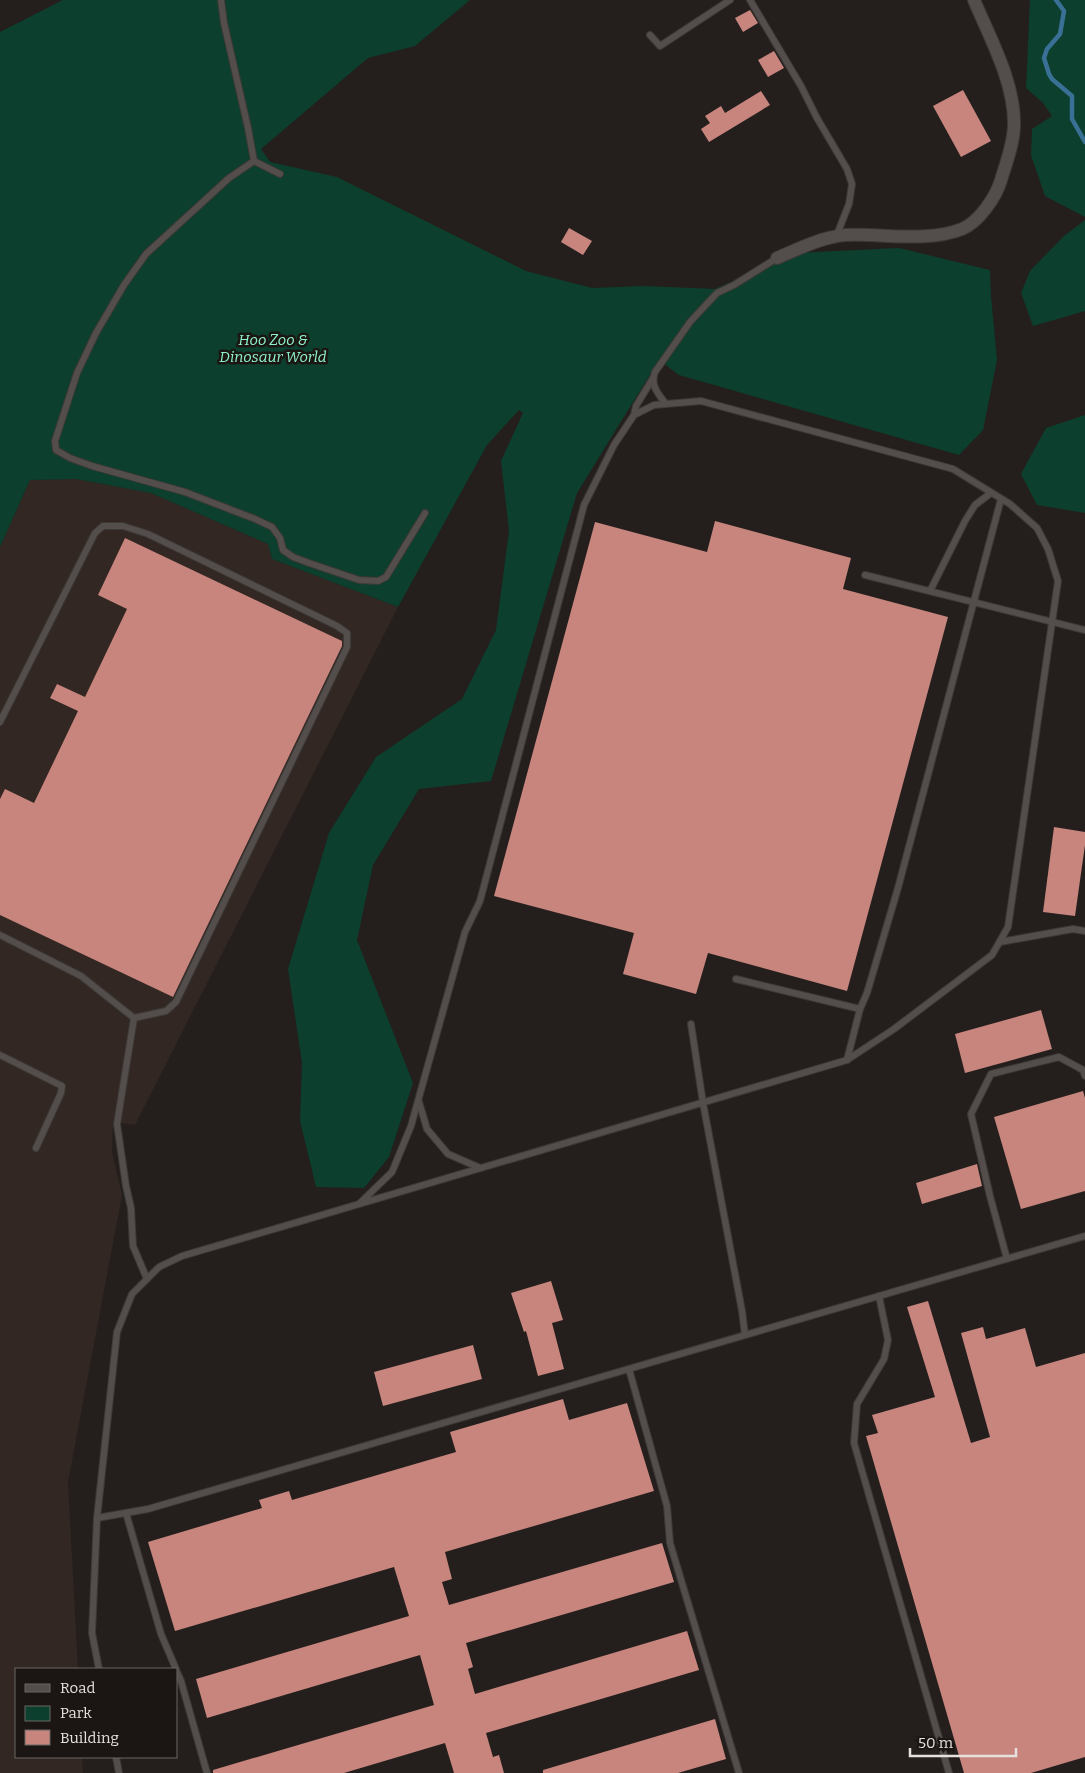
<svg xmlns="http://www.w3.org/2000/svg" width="1085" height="1773" font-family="Bitter,serif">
<rect width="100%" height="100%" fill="#241f1d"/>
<polygon fill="#322722" points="76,479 151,493 268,544 272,559 398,607 135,1125 113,1122 112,1152 122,1195 68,1482 78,1669 16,1669 16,1757 82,1757 83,1773 0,1773 0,547 30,480"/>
<g fill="#0c3f2d">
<polygon points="63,0 470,0 415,46 368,58 261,149 270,162 337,177 526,271 592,288 643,286 715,289 795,253 899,248 990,270 991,296 997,360 983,430 959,455 679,375 659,360 577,493 491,781 419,789 373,865 357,940 413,1083 389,1157 364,1188 316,1187 300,1121 302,1063 288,969 329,833 376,757 462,699 496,630 509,531 501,461 523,413 519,410 487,445 398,607 272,559 268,544 151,493 76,479 30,480 0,547 0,32"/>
<polygon points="1030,0 1085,0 1085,217 1045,196 1031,155 1032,129 1052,116 1043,103 1026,88"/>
<polygon points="1085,220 1085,311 1033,326 1021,293 1030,271 1064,236"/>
<polygon points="1085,415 1085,513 1037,505 1021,474 1046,428"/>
</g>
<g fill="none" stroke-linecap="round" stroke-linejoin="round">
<polyline stroke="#3a7095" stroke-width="4.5" points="1056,0 1064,11 1060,34 1047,49 1044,58 1049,74 1052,79 1072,96 1072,119 1085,142"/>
</g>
<g fill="#c7857d">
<polygon points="750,10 758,23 743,32 735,18"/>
<polygon points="774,51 784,68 768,77 758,60"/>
<polygon points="963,90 991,141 961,157 933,106"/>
<polygon points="761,91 770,105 709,142 701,129 710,123 705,116 721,106 725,113"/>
<polygon points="569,228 592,241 583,255 561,242"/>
<polygon points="715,521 851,558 843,589 948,617 847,991 708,953 696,994 623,974 634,933 494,896 595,522 707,552"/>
<polygon points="125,538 342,641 342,646 173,997 0,915 0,799 5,789 34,803 78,711 50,698 57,684 85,697 127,609 98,595"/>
<polygon points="1054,827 1085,832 1085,845 1075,916 1043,912"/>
<polygon points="1041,1010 1052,1049 965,1073 955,1034"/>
<polygon points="1083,1091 1085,1098 1085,1191 1021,1209 994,1117"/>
<polygon points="977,1164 982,1186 922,1204 916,1183"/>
<polygon points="551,1281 563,1320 552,1323 564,1369 538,1376 526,1331 524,1332 511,1293"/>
<polygon points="928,1301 971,1443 990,1437 961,1333 983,1327 986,1339 1025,1328 1036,1367 1085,1353 1085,1757 1031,1773 964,1773 866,1436 878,1433 872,1415 935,1397 907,1307"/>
<polygon points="473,1345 482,1379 383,1406 374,1372"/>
<polygon points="563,1399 569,1420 627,1403 654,1491 445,1552 452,1579 442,1582 449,1605 662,1543 674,1582 466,1643 473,1667 468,1669 475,1694 687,1631 699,1670 486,1733 493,1757 499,1755 504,1773 454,1773 445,1743 344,1773 213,1773 213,1770 434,1705 420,1655 207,1718 196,1679 409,1616 394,1567 175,1631 148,1542 262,1508 259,1500 289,1491 292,1500 456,1452 450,1432"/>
<polygon points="715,1719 726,1759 678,1773 543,1773 543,1770"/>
</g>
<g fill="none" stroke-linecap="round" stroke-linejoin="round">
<g stroke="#3c3937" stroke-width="8">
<g id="service">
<polyline points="221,0 224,23 248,128 254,161 229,178 146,254 124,285 96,333 77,373 55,441 56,450 70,458 92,466 185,492 255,519 272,527 280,538 283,550 293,557 309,563 359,580 378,581 386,577 425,513"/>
<polyline points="750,0 801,86 817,118 847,169 852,184 849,204 836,237"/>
<polyline points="650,35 660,46 730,0"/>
<polyline points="254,161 280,174"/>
<path d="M666 404C658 394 650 385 655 372L690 322 717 293 734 285 777 258"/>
<polyline points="634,415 636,406 653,378"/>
<polyline points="865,575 1085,630"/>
<polyline points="930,591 965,521 975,505 991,493"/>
<polyline points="0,722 95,533 103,526 123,526 148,534 337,626 347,633 347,647 176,1002 166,1011 134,1018"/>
<polyline points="0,935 81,976 134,1018"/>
<polyline points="1000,942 1073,929 1085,931"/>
<polyline points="736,979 860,1009 847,1060"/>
<polyline points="860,1009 867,993 898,888 1001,499"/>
<polyline points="134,1018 117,1124 126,1186 131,1208 133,1246 147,1279"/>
<polyline points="691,1024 703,1103 742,1311 745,1335"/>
<polyline points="0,1055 62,1086 61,1093 36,1148"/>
<polyline points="419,1102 427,1129 448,1154 480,1168"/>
<polyline points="1007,1259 990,1196 971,1114 991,1074 1059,1057 1083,1070 1085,1076"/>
<polyline points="879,1296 888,1340 884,1359 857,1404 854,1443 949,1773"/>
<polyline points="629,1369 667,1506 670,1543 739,1773"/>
<polyline points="126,1513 161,1634 176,1669"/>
<polyline points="97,1518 148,1509 1085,1236"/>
<path d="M99 1669 92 1633 97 1518 117 1332 132 1294 159 1267 182 1256C404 1191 626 1125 847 1060L894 1029 992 955 1008 927 1058 581 1048 549 1037 528 1010 504 953 469 701 401 654 405 634 415 614 445 584 505 480 901 465 932 411 1126 392 1172 359 1204"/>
<polyline points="176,1670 181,1681 207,1773"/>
<polyline points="116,1757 119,1773"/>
</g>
</g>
<g stroke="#3c3937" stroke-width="14">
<path id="minor" d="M777 258C798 249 822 237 845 235 882 233 927 243 962 229 979 222 996 197 1001 180 1006 163 1014 143 1014 125 1015 83 990 38 974 0"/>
</g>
<use href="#service" stroke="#534d4b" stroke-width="6"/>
<use href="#minor" stroke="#534d4b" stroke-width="12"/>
</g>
<g text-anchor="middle" stroke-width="5" stroke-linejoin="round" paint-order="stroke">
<g font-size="15" font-style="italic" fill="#8ff3c8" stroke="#1b1613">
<text x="273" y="345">Hoo Zoo &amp;<tspan x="273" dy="17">Dinosaur World</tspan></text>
</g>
</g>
<rect x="15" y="1668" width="162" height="90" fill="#1b1613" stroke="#6b6765"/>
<rect x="25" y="1684" width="25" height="8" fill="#534d4b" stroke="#6b6765"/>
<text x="60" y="1693" font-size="15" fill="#e4e1df">Road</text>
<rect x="25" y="1706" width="25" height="15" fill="#0c3f2d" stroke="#6b6765"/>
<text x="60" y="1718" font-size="15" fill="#e4e1df">Park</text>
<rect x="25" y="1730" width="25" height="15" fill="#c7857d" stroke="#6b6765"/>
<text x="60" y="1743" font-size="15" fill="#e4e1df">Building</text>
<path d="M910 1748v8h106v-8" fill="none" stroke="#e4e1df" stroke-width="2.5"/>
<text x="918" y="1748" font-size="15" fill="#e4e1df" stroke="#1b1613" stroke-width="4" paint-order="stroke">50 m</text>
</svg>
